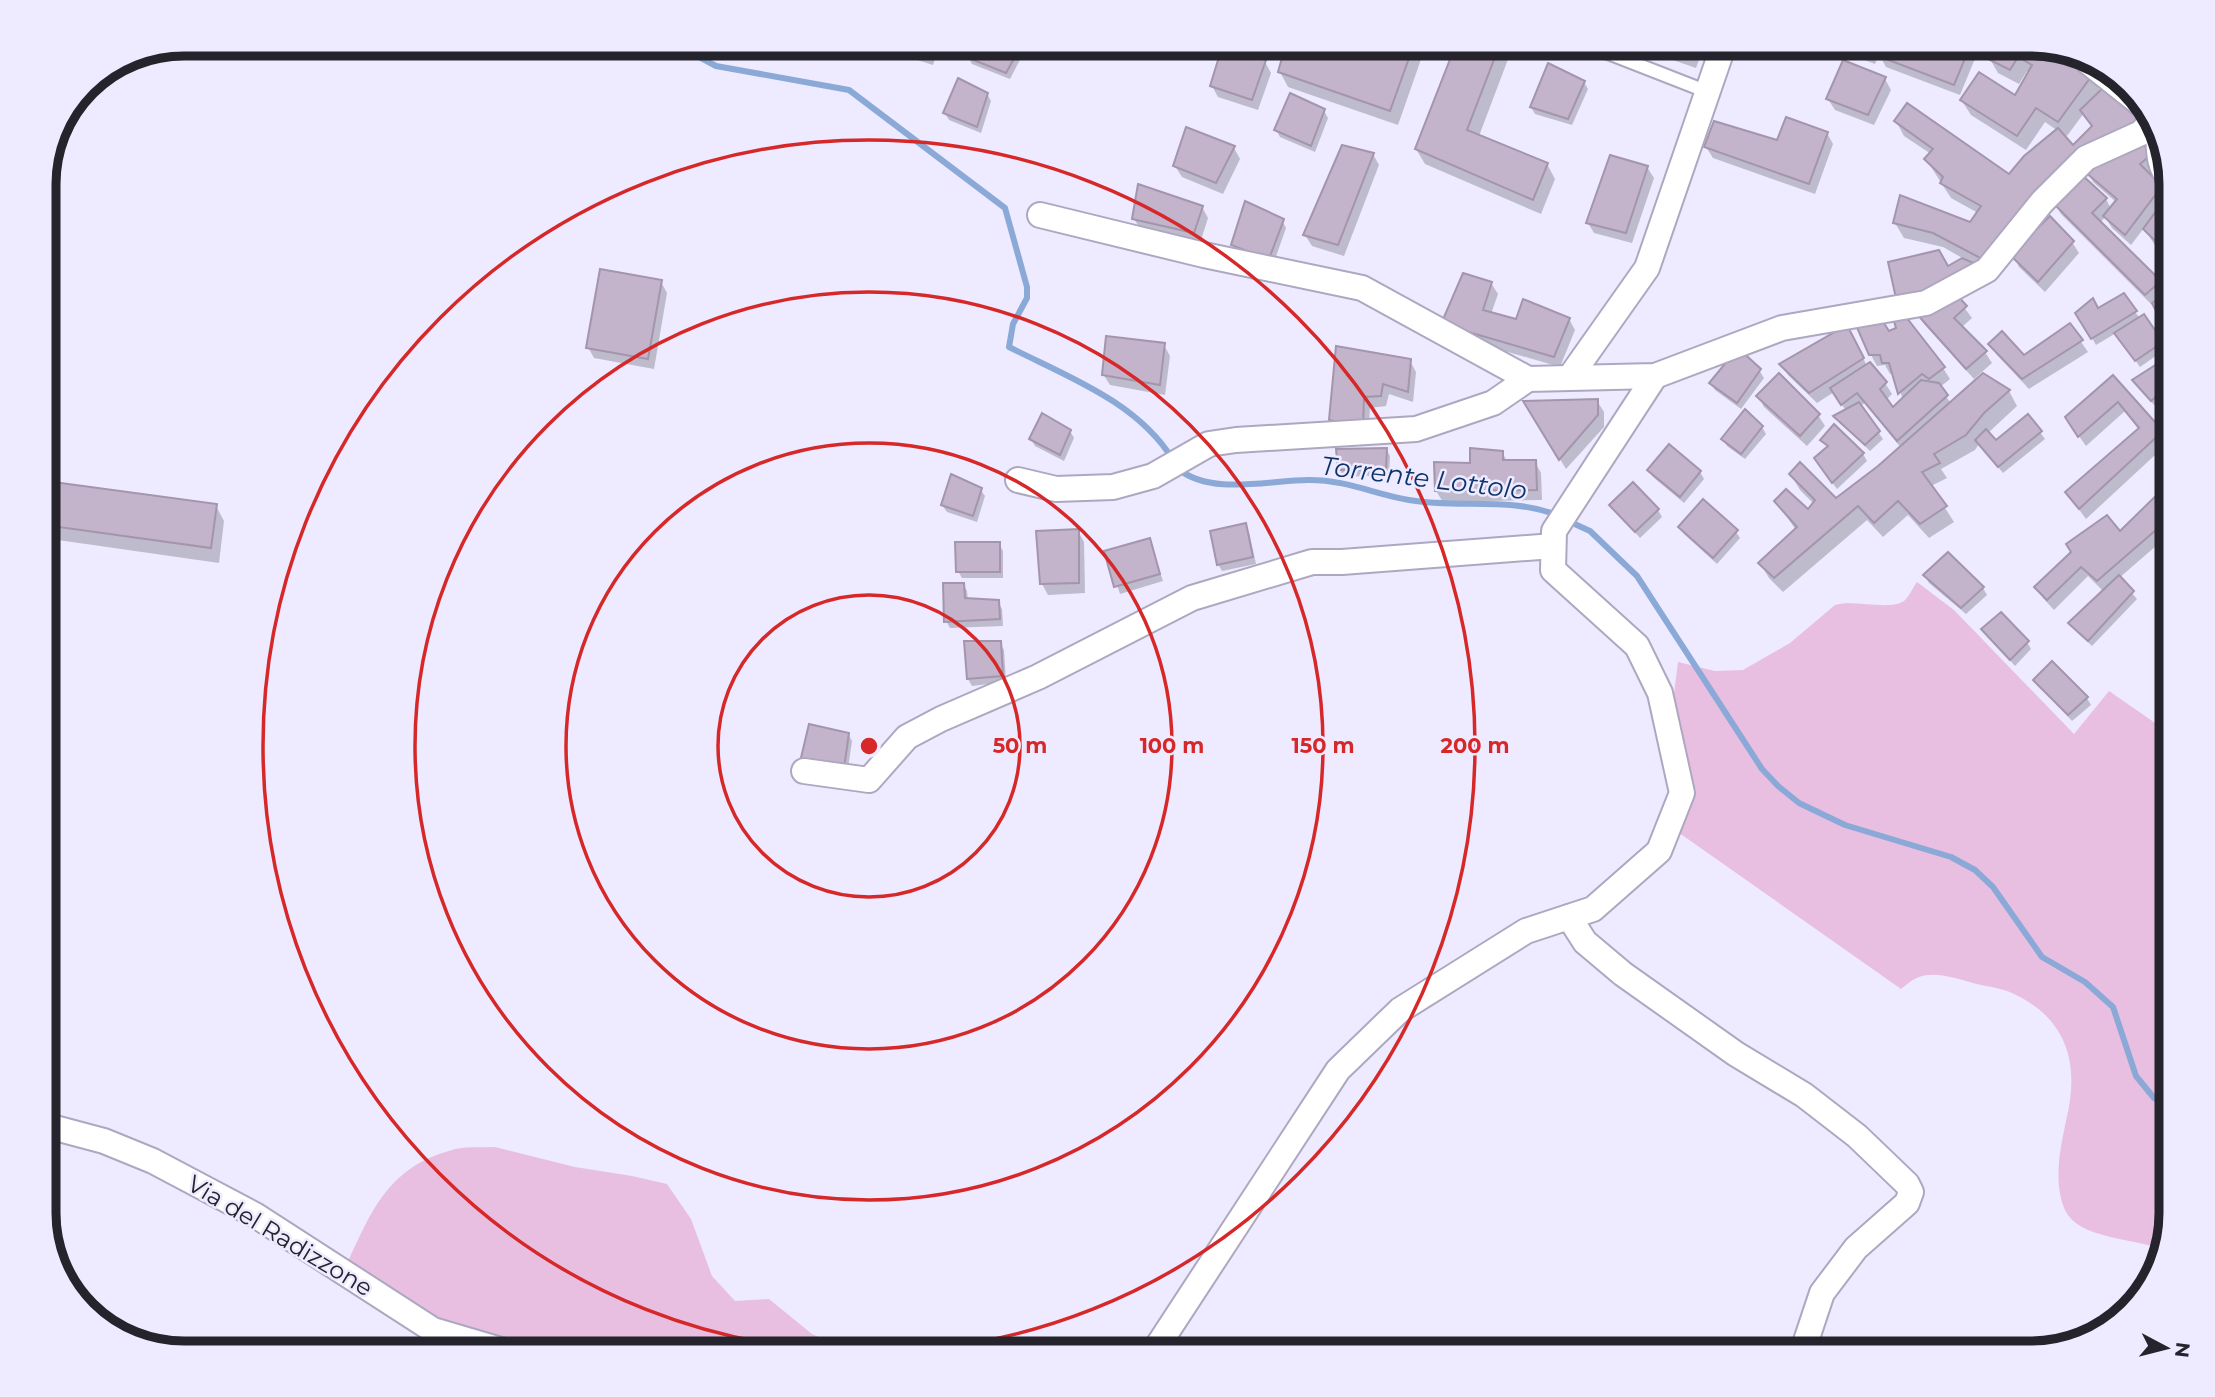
<svg xmlns="http://www.w3.org/2000/svg" width="2215" height="1397" font-family="Montserrat,sans-serif">
<rect width="100%" height="100%" fill="#eeeaff"/>
<g fill="#e9bfe1">
<path d="M1917 582 1954 610 2074 734 2109 691 2171 734V1213L2160 1249C2134 1238 2078 1239 2065 1210 2053 1183 2060 1149 2066 1121 2080 1064 2068 1019 2012 993 2003 989 1991 987 1981 985 1964 981 1937 970 1919 977 1913 979 1906 985 1901 989L1675 830 1669 733 1678 662 1715 671 1743 670 1790 643 1835 605C1853 599 1889 611 1904 601 1909 597 1913 587 1917 582Z"/>
<path d="M495 1147 575 1167 632 1176 667 1184 691 1219 712 1276 735 1301 769 1299 812 1334 853 1353H434L444 1327 347 1264C372 1209 389 1167 452 1150 464 1146 481 1148 495 1147Z"/>
</g>
<g fill="#0003" fill-rule="evenodd">
<polygon points="906,44 940,44 933,65 908,57 904,50"/>
<polygon points="975,44 1011,44 1019,47 1023,54 1010,79 972,64 968,57"/>
<polygon points="1271,44 1350,44 1379,54 1382,44 1423,44 1425,48 1398,125 1288,87 1280,72 1284,58 1278,57"/>
<polygon points="1458,44 1504,44 1510,54 1479,136 1547,164 1555,179 1541,214 1425,164 1416,149"/>
<polygon points="1643,44 1705,44 1696,68 1647,51"/>
<polygon points="1823,44 1882,44 1883,47 1885,44 1981,44 1960,95 1886,67 1879,54 1875,64"/>
<path d="M2002 44H2031L2060 53 2091 75 2101 92 2157 166 2148 174 2160 187 2168 199 2171 194V261L2154 244 2144 228 2131 245 2112 228 2105 217 2100 223 2160 282 2168 295 2171 293V337L2154 303 2152 305 2061 214 2055 204 2021 243 2072 242 2079 253 2045 292 2019 267 2012 254 1954 294 1972 318 1961 328 1985 352 1992 363 1974 379 1924 324 1918 314 1948 269 1964 259 1943 247 1904 238 1895 223 1971 224 1978 213 1951 198 1926 159 1931 154 1904 136 1896 121 2009 177 2058 131 2045 122 2026 150 1971 115 1962 101 2015 97 2030 73 2027 71 2019 84 1998 73 1990 59ZM2084 113 2093 128 2073 148 2060 132 2067 136ZM2088 173 2093 182 2116 202 2111 209 2106 199 2083 178Z"/>
<polygon points="1265,62 1271,73 1258,110 1218,97 1212,86"/>
<polygon points="1885,79 1891,90 1874,125 1835,110 1828,99"/>
<polygon points="1584,82 1588,89 1572,125 1535,114 1531,107"/>
<polygon points="987,94 991,101 981,133 949,120 945,113"/>
<polygon points="1324,111 1328,118 1315,152 1280,137 1276,130"/>
<polygon points="1827,133 1833,144 1815,194 1713,158 1706,147 1778,142"/>
<polygon points="1234,148 1240,159 1223,194 1182,177 1175,166"/>
<polygon points="1373,154 1379,165 1344,256 1312,246 1305,235"/>
<polygon points="1647,167 1654,178 1632,243 1594,233 1588,223"/>
<polygon points="1202,207 1208,218 1200,243 1141,230 1134,219"/>
<polygon points="1282,220 1286,228 1273,265 1237,252 1233,245"/>
<polygon points="661,282 667,293 654,369 594,358 588,347"/>
<polygon points="1491,283 1498,294 1491,314 1517,321 1569,319 1575,330 1560,367 1449,335"/>
<polygon points="2098,310 2135,312 2166,351 2171,347 2171,372 2160,353 2140,367 2116,333 2096,345 2078,314"/>
<polygon points="2070,326 2088,352 2029,389 1997,355 1991,344 2024,357"/>
<polygon points="1889,333 1943,368 1950,379 1940,387 1951,404 2009,391 2017,406 1988,433 1996,442 2028,416 2045,439 2003,473 1979,444 1975,450 1941,469 1947,478 1931,486 1954,522 1929,538 1908,515 1883,537 1867,520 1783,592 1769,578 1760,563 1796,530 1776,501 1808,511 1814,504 1800,490 1791,475 1836,500 1901,448 1865,403 1860,406 1883,439 1870,451 1840,423 1836,416 1846,411 1834,392 1817,403 1788,375 1782,364 1853,338 1867,366 1885,383 1892,394 1886,400 1893,410 1903,400 1894,373 1890,374 1885,365 1877,366 1871,355"/>
<polygon points="1164,345 1170,356 1165,395 1110,385 1103,374"/>
<polygon points="1410,361 1416,372 1413,402 1389,394 1386,406 1370,408 1368,436 1338,431 1331,420"/>
<polygon points="2157,366 2171,380 2171,394 2156,407 2138,387"/>
<polygon points="1759,370 1764,378 1741,409 1715,390 1711,384"/>
<polygon points="2113,377 2162,432 2168,443 2086,519 2067,493 2140,430 2125,411 2086,446 2074,429"/>
<polygon points="1758,396 1818,415 1825,426 1807,446 1764,407"/>
<polygon points="1597,401 1604,412 1604,427 1566,469 1526,403"/>
<polygon points="1762,427 1766,434 1745,459 1727,446 1723,439"/>
<polygon points="1070,431 1074,438 1064,461 1035,446 1031,439"/>
<polygon points="1822,440 1863,454 1867,461 1837,489 1820,466 1828,448"/>
<polygon points="1386,449 1390,456 1389,475 1344,477 1340,470"/>
<polygon points="1502,452 1507,461 1535,462 1541,473 1542,500 1443,502 1436,491 1472,464"/>
<polygon points="1649,471 1700,472 1704,479 1684,503 1653,477"/>
<polygon points="47,483 216,506 224,521 219,563 51,539 44,527"/>
<polygon points="2171,483 2171,533 2119,578 2137,599 2092,646 2075,630 2071,623 2104,592 2088,576 2054,610 2043,598 2036,588 2120,533"/>
<polygon points="980,489 985,496 977,522 947,512 942,505"/>
<polygon points="1611,506 1658,510 1662,517 1640,538"/>
<polygon points="1245,525 1249,532 1256,564 1222,571 1218,564"/>
<polygon points="1680,528 1736,532 1740,538 1717,564 1684,534"/>
<polygon points="1078,531 1084,542 1085,593 1048,595 1042,584"/>
<polygon points="1149,540 1163,581 1120,594 1106,552"/>
<polygon points="999,544 1003,551 1003,578 962,578 958,571"/>
<polygon points="1925,576 1983,588 1987,595 1966,614 1929,583"/>
<polygon points="963,584 967,591 968,600 998,602 1002,609 1003,626 950,628 946,621"/>
<polygon points="1983,629 2027,642 2031,649 2015,666"/>
<polygon points="1000,643 1004,650 1006,682 972,686 968,679"/>
<polygon points="2052,664 2087,698 2091,705 2072,721 2035,680"/>
<polygon points="810,726 848,734 852,741 847,775"/>
</g>
<g fill="none" stroke-linecap="round" stroke-linejoin="round">
<g stroke="#8aa9d7" stroke-width="6">
<path d="M675 44 716 66 849 90 1005 208 1027 287V298L1013 324 1009 347C1066 376 1138 402 1173 460"/>
<path d="M1178 469C1213 496 1268 480 1309 480 1347 480 1374 494 1409 500 1458 509 1512 496 1559 516"/>
<polyline points="1568,521 1590,531 1637,576 1762,769 1778,786 1799,803 1845,825 1951,857 1975,870 1993,887 2042,957 2085,982 2113,1007 2136,1076 2154,1098 2171,1108"/>
</g>
</g>
<g fill="#c3b4cb" stroke="#a395ab" stroke-width="2">
<polygon points="905,44 934,44 929,59 902,50"/>
<polygon points="973,44 1016,44 1021,46 1006,73 966,57"/>
<polygon points="1223,44 1228,44 1266,60 1252,100 1210,86"/>
<polygon points="1274,44 1355,44 1378,51 1381,44 1414,44 1390,111 1278,72 1285,47"/>
<polygon points="1456,44 1500,44 1467,130 1548,163 1533,200 1415,149"/>
<polygon points="1650,44 1695,44 1690,58"/>
<polygon points="1843,44 1873,44 1869,54"/>
<polygon points="1883,44 1971,44 1954,85 1878,56"/>
<polygon points="2000,44 2031,44 2065,54 2093,74 2058,122 2036,108 2017,136 1960,100 1979,72 2015,95 2032,65 2018,57 2010,70 1988,59"/>
<polygon points="1843,60 1886,77 1868,115 1826,99"/>
<polygon points="1548,63 1585,81 1568,119 1530,107"/>
<polygon points="958,78 988,93 977,127 943,113"/>
<polygon points="2106,85 2141,121 1986,261 1933,233 1893,223 1900,195 1970,222 1981,206 1940,183 1943,177 1924,159 1933,149 1894,121 1907,103 2009,174 2024,156 2058,128 2073,145 2092,126 2080,110"/>
<polygon points="1290,93 1325,109 1311,146 1274,130"/>
<polygon points="1786,117 1828,132 1809,184 1704,147 1714,121 1777,140"/>
<polygon points="1186,127 1235,146 1216,183 1173,166"/>
<polygon points="2144,144 2152,154 2140,164 2162,186 2125,235 2103,216 2117,199 2084,171"/>
<polygon points="1342,145 1374,153 1338,245 1303,235"/>
<polygon points="1610,155 1648,166 1626,233 1586,223"/>
<polygon points="2081,174 2107,198 2092,213 2161,281 2145,295 2053,203"/>
<polygon points="1138,184 1203,206 1194,233 1132,219"/>
<polygon points="2171,191 2171,256 2143,229"/>
<polygon points="1245,201 1284,219 1269,259 1231,245"/>
<polygon points="2050,216 2074,241 2038,282 2010,255"/>
<polygon points="1939,250 1948,266 1962,258 1978,265 1934,291 1896,298 1888,262"/>
<polygon points="600,269 662,280 648,359 586,348"/>
<polygon points="1463,273 1492,282 1483,310 1516,319 1523,299 1570,318 1554,357 1441,324"/>
<polygon points="2171,291 2171,341 2152,303"/>
<polygon points="1955,293 1967,306 1954,318 1987,351 1966,369 1916,313"/>
<polygon points="2124,293 2137,311 2091,339 2075,313 2093,298 2098,308"/>
<polygon points="1903,313 1945,367 1929,379 1922,374 1898,394 1889,363 1882,363 1880,355 1869,355 1855,323 1880,317 1889,331 1896,328 1892,315"/>
<polygon points="2144,314 2163,342 2135,361 2114,333"/>
<polygon points="2070,323 2083,340 2022,379 1988,344 2002,331 2024,355"/>
<polygon points="1847,325 1864,358 1809,393 1779,364"/>
<polygon points="1106,336 1165,343 1160,385 1102,375"/>
<polygon points="2171,345 2171,370 2158,354"/>
<polygon points="1336,346 1411,359 1408,392 1383,384 1381,396 1364,397 1363,426 1329,420"/>
<polygon points="1738,348 1761,369 1737,403 1709,383"/>
<polygon points="1870,362 1887,382 1880,389 1893,407 1921,380 1939,383 1948,395 1897,441 1857,393 1841,405 1830,388"/>
<polygon points="2157,364 2171,378 2171,384 2151,401 2132,380"/>
<polygon points="1779,373 1820,414 1800,436 1756,396"/>
<polygon points="1983,373 2010,390 1984,413 1966,435 1934,454 1940,463 1922,472 1947,506 1920,524 1898,501 1874,523 1858,506 1774,578 1758,563 1797,527 1774,501 1786,489 1808,509 1815,500 1789,474 1800,462 1836,498 1878,466"/>
<polygon points="2113,375 2163,431 2079,509 2065,492 2139,428 2118,402 2078,437 2065,417"/>
<polygon points="1598,399 1598,415 1559,460 1523,401"/>
<polygon points="1859,402 1880,431 1865,445 1833,416"/>
<polygon points="1745,409 1763,426 1741,454 1721,439"/>
<polygon points="1042,413 1071,430 1060,455 1029,439"/>
<polygon points="2028,414 2042,431 1998,467 1975,440 1986,429 1996,440"/>
<polygon points="1834,424 1864,453 1832,483 1814,458 1828,446 1820,440"/>
<polygon points="1669,444 1701,471 1680,497 1647,470"/>
<polygon points="1387,448 1386,469 1338,470 1336,449"/>
<polygon points="1470,448 1503,451 1503,460 1536,460 1537,490 1435,491 1434,462 1470,463"/>
<polygon points="951,474 982,488 973,516 941,505"/>
<polygon points="46,481 217,504 211,548 44,525"/>
<polygon points="2171,481 2171,517 2097,581 2081,567 2047,600 2034,587 2071,552 2066,544 2107,515 2120,531"/>
<polygon points="1633,482 1659,509 1635,532 1609,505"/>
<polygon points="1703,499 1738,530 1713,558 1678,527"/>
<polygon points="1246,523 1253,557 1217,565 1210,531"/>
<polygon points="1079,529 1079,583 1040,584 1036,531"/>
<polygon points="1150,538 1160,574 1114,587 1104,551"/>
<polygon points="955,542 1000,542 1000,572 956,572"/>
<polygon points="1948,552 1984,587 1961,608 1923,575"/>
<polygon points="2119,575 2134,591 2088,641 2068,623"/>
<polygon points="943,583 964,583 965,598 999,600 1000,619 944,622"/>
<polygon points="2001,612 2029,641 2010,660 1981,629"/>
<polygon points="964,641 1001,641 1003,676 967,679"/>
<polygon points="2052,661 2088,697 2068,715 2033,680"/>
<polygon points="809,724 849,733 844,768 800,762"/>
</g>
<g fill="none" stroke-linecap="round" stroke-linejoin="round">
<g stroke="#ada8c0" stroke-width="16">
<polyline id="service" points="1585,44 1708,92"/>
</g>
<g stroke="#ada8c0" stroke-width="28">
<g id="minor">
<polyline points="2087,61 2146,108"/>
<path d="M2158 134C2159 149 2158 166 2169 177"/>
<polyline points="1040,215 1204,255 1362,288 1528,379 1655,376 1782,328 1926,303 1987,270 2042,202 2086,158 2141,133 2154,119"/>
<polyline points="1570,377 1647,268 1724,44"/>
<polyline points="1018,480 1056,489 1113,487 1153,476 1209,444 1236,440 1416,429 1493,403 1528,379"/>
<polyline points="804,771 869,780 907,737 941,719 1038,677 1192,598 1312,562 1342,562 1553,546"/>
<polyline points="1569,917 1585,942 1623,974 1736,1054 1804,1095 1857,1136 1907,1184 1911,1192 1907,1203 1856,1248 1822,1293 1802,1353"/>
<polyline points="44,1125 104,1141 153,1161 255,1215 433,1330 511,1353"/>
<polyline points="1153,1353 1338,1070 1400,1010 1526,931 1593,909 1659,851 1682,793 1660,693 1637,646 1553,570 1554,531 1655,376"/>
</g>
</g>
<use href="#service" stroke="#fff" stroke-width="12"/>
<use href="#minor" stroke="#fff" stroke-width="24"/>
</g>
<g fill="none" stroke="#d62828" stroke-width="3.5">
<circle cx="869" cy="746" r="151"/>
<circle cx="869" cy="746" r="303"/>
<circle cx="869" cy="746" r="454"/>
<circle cx="869" cy="746" r="606"/>
</g>
<g text-anchor="middle" stroke-width="5" stroke-linejoin="round" paint-order="stroke">
<g font-size="24" fill="#25232c" stroke="#eeeaff">
<text transform="translate(280 1236) rotate(31)" y="8">Via del Radizzone</text>
</g>
<g font-size="26" font-style="italic" fill="#0c346b" stroke="#eeeaff">
<text transform="translate(1424 478) rotate(7)" y="9">Torrente Lottolo</text>
</g>
</g>
<path d="M0 0H2215V1397H0ZM184 56H2031A128 128 0 0 1 2159 184V1213A128 128 0 0 1 2031 1341H184A128 128 0 0 1 56 1213V184A128 128 0 0 1 184 56Z" fill="#eeeaff" fill-rule="evenodd"/>
<path fill="none" stroke="#25232c" stroke-width="9" d="M184 56H2031A128 128 0 0 1 2159 184V1213A128 128 0 0 1 2031 1341H184A128 128 0 0 1 56 1213V184A128 128 0 0 1 184 56Z"/>
<circle cx="869" cy="746" r="10" fill="#d62828" stroke="#eeeaff" stroke-width="3.5"/>
<g font-size="21" text-anchor="middle" font-weight="bold" fill="#d62828" stroke="#eeeaff" stroke-width="5" stroke-linejoin="round" paint-order="stroke">
<text x="1020" y="753">50 m</text>
<text x="1172" y="753">100 m</text>
<text x="1323" y="753">150 m</text>
<text x="1475" y="753">200 m</text>
</g>
<g transform="translate(2166 1348) rotate(97)" stroke="#eeeaff" stroke-width="5" paint-order="stroke">
<path d="M0-5L12 26L0 18L-12 26Z" fill="#25232c"/>
<text y="-10" font-size="19" font-weight="bold" text-anchor="middle" fill="#25232c">N</text>
</g>
</svg>
